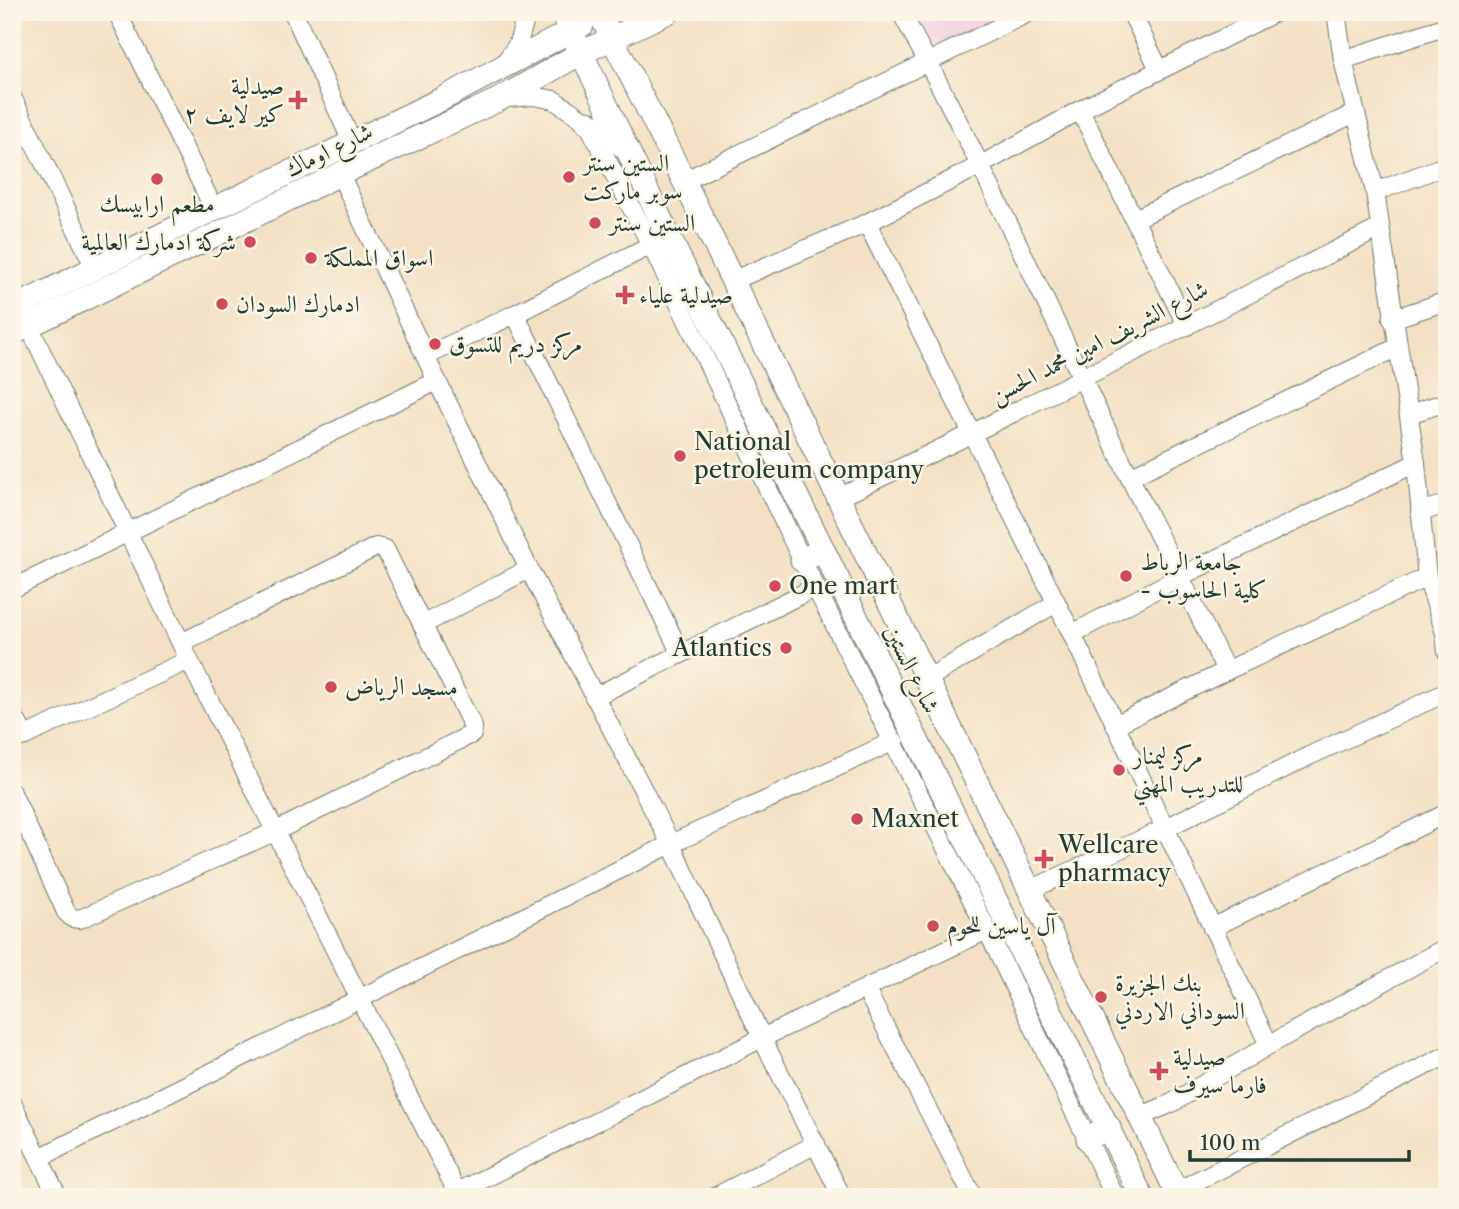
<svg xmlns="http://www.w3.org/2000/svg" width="1459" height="1209" font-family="'Libre Caslon Text',Amiri,serif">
<rect width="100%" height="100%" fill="#fcf5e5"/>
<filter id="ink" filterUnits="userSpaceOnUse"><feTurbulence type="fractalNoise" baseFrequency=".0143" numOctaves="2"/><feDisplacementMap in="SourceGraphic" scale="14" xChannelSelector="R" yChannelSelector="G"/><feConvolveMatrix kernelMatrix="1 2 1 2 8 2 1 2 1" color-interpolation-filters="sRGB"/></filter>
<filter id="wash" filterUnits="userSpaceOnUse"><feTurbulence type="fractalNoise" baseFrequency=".00686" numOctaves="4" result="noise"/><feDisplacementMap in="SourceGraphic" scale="28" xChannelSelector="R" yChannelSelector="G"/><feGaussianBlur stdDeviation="1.57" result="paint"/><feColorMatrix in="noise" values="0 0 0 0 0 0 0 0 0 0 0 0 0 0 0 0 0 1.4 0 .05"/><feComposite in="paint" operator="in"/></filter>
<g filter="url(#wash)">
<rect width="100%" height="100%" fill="#f4e1c5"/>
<polygon fill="#f2cfe2" points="912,12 1016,12 934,55"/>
</g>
<g filter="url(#ink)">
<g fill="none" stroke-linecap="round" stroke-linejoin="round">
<g stroke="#6a7667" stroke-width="20">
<g id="minor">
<polyline points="117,12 214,209"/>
<polyline points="293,12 352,142"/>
<path d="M897 12 902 14C984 165 1054 322 1129 476 1161 541 1195 605 1226 671"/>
<polyline points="1131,12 1159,69"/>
<polyline points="1336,12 1343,60 1375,192 1416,463 1427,577 1445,633 1447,652"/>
<polyline points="1343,60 1447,26"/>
<polyline points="503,65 518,44 527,12"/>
<polyline points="12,97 95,268"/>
<polyline points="507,98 534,96 554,100 587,122 651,245 802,560 987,930 1115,1197"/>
<polyline points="1080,110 1187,326"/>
<polyline points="12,142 30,133"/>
<polyline points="340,174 437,381 529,569 671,844 762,1038 842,1197"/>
<polyline points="684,181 1030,12"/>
<polyline points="1375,192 1447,165"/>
<polyline points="1135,219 1355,113"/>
<polyline points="867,223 1072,634 1269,1045"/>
<polyline points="732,281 867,223 981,165 1080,110 1276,12"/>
<polyline points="515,314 681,654"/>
<polyline points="1392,319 1447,301"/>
<polyline points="29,326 189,660 457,1192"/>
<polyline points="426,356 515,314 651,245"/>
<polyline points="1409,414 1447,402"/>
<polyline points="1130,477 1398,347"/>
<polyline points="838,498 971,434 1380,228"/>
<polyline points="1420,512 1447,504"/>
<polyline points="12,589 437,381"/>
<polyline points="422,625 529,569"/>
<polyline points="1072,634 1181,576 1416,463"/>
<polyline points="927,679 1056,603"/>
<polyline points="594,697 816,587"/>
<polyline points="12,713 25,736 12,739"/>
<polyline points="1115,725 1226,671 1427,577"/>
<polyline points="25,736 189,660"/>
<polyline points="12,793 66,912 72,918 80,919 274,832 472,734 473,727 385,549 376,547 181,643"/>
<polyline points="1030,890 1164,829 1309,756 1447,692"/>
<polyline points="1212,928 1447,813"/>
<polyline points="866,990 973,1197"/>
<polyline points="12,1103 58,1197"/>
<polyline points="1139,1117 1172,1103 1269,1045 1447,947"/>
<polyline points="39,1158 671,844 894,741"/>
<polyline points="1177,1191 1447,1055"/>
<polyline points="448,1197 762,1038 987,930"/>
<polyline points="715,1197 816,1144"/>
</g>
</g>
<g stroke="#6a7667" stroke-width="25">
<g id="major">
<polyline points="562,12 669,237 1142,1197"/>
<polyline points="599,12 684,181 1179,1197"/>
<polyline points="587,122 612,136 624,147"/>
<polyline points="12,309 214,209 442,99 582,25"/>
<polyline points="12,334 340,174 500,99 581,53 668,12"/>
<polyline points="802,560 823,550"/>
<polyline points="1088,1139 1109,1127"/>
</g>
</g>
<use href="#minor" stroke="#fff" stroke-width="18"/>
<use href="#major" stroke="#fff" stroke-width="23"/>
</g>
</g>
<g fill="#d1495b" stroke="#fcf5e5" stroke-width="2.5">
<path d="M294.5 89.5h7v7h7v7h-7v7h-7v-7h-7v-7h7z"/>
<circle cx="569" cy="177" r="7"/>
<circle cx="157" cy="179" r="7"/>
<circle cx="595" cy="223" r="7"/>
<circle cx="250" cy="242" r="7"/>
<circle cx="311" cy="258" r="7"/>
<path d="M621.5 284.5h7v7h7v7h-7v7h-7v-7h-7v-7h7z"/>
<circle cx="222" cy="304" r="7"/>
<circle cx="435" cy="344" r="7"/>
<circle cx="680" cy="456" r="7"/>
<circle cx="1126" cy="576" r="7"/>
<circle cx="775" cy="586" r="7"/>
<circle cx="786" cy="648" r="7"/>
<circle cx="331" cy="687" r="7"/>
<circle cx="1119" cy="770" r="7"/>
<circle cx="857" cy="819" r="7"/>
<path d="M1040.5 848.5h7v7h7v7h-7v7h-7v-7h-7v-7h7z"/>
<circle cx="933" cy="926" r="7"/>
<circle cx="1101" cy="997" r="7"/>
<path d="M1155.5 1060.5h7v7h7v7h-7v7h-7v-7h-7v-7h7z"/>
</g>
<g text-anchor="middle" stroke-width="5" stroke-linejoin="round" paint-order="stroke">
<g font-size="24" fill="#1f3d34" stroke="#fcf5e5" text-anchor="start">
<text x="284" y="94" text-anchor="end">صيدلية<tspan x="284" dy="28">كير لايف ٢</tspan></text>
<text x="583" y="171">الستين سنتر<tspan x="583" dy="28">سوبر ماركت</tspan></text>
<text x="157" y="212" text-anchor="middle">مطعم ارابيسك</text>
<text x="609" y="231">الستين سنتر</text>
<text x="236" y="250" text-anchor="end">شركة ادمارك العالمية</text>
<text x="325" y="266">اسواق المملكة</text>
<text x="639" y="303">صيدلية علياء</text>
<text x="236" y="312">ادمارك السودان</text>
<text x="449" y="352">مركز دريم للتسوق</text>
<text x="694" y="450">National<tspan x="694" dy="28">petroleum company</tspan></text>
<text x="1140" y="570">جامعة الرباط<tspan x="1140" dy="28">- كلية الحاسوب</tspan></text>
<text x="789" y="594">One mart</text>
<text x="772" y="656" text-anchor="end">Atlantics</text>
<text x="345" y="695">مسجد الرياض</text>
<text x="1133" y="764">مركز ليمنار<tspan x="1133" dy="28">للتدريب المهني</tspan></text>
<text x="871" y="827">Maxnet</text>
<text x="1058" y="853">Wellcare<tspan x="1058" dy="28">pharmacy</tspan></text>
<text x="947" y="934">آل ياسين للحوم</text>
<text x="1115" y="991">بنك الجزيرة<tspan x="1115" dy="28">السوداني الاردني</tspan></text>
<text x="1173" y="1065">صيدلية<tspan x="1173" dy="28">فارما سيرف</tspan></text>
</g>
<g font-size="24" fill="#1f3d34" stroke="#fcf5e5">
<text transform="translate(329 150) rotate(-26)" y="8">شارع اوماك</text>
<text transform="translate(1099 342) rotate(-27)" y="8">شارع الشريف امين محمد الحسن</text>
<text transform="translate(912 669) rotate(64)" y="8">شارع الستين</text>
</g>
</g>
<rect width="1459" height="1209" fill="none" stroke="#fcf5e5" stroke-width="42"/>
<path d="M1190 1150v10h219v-10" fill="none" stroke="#1f3d34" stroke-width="3.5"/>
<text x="1200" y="1150" font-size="21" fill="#1f3d34" stroke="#fcf5e5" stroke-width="5" paint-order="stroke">100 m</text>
</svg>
